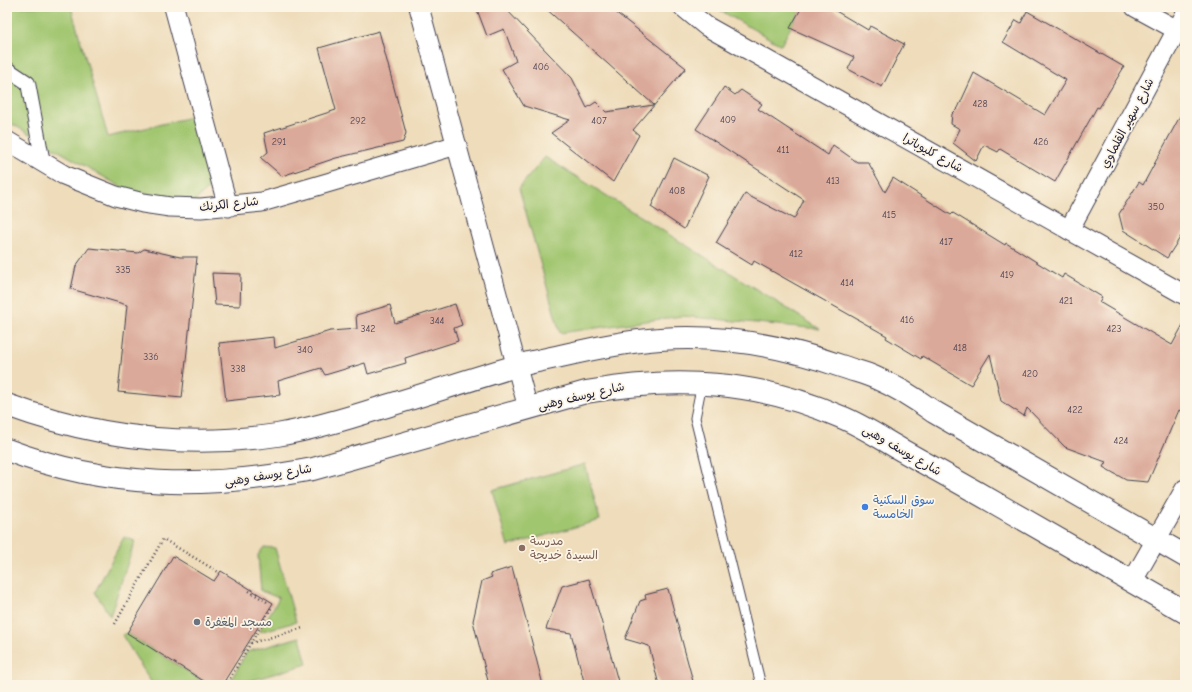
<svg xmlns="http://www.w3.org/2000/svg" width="1192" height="692" font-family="'Comic Neue','Playpen Sans Arabic',sans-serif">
<rect width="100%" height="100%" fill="#fcf5e5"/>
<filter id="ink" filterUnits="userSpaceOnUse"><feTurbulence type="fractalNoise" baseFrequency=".025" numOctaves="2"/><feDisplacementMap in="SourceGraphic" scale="8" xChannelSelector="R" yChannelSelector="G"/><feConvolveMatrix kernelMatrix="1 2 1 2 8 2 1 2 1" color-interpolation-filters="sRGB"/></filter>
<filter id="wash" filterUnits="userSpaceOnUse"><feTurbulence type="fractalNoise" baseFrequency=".012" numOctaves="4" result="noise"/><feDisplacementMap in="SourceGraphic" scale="16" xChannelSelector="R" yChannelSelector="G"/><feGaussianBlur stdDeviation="0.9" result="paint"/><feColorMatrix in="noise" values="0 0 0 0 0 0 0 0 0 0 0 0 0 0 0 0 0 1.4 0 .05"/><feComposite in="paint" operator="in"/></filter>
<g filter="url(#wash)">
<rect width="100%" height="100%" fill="#eedcba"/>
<g fill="#a1c670" stroke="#627456">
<polygon points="7,7 71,7 108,137 199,115 213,184 195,201 128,191 7,121"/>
<polygon points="714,7 802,7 781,45"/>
<polygon points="545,157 820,329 682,316 560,333 519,188"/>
<polygon points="585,464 600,520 508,546 492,490"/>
<polygon points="124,537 135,541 110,616 95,592"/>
<polygon points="264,547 275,548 296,622 259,632 279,598 261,591 258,555"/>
<polygon points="127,633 206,683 207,685 153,685 122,635"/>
<polygon points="300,637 307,664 236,685 228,685 247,652"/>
</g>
<g id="blocks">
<g fill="#daa999">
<polygon points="476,7 504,7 572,78 587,108 596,102 606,112 654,105 544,7 609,7 686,68 633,130 639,135 613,182 551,133 570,120 524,106 502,69 516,61 504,29 487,36"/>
<polygon points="802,7 829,7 868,30 870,26 904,44 882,87 848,69 854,57 790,28"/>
<polygon points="1027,11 1124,67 1099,108 1097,107 1055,182 1000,149 998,152 984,145 976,161 953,143 960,129 951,124 952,114 958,108 974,73 1045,115 1066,80 1003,42 1016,20 1021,23"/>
<polygon points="379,31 406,133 403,142 336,158 282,176 261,158 268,152 264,133 336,110 319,48"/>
<polygon points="724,87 735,95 741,90 762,104 758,109 828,155 833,145 857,162 868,162 885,192 893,178 951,215 953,213 1005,245 1006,243 1062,278 1064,274 1102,297 1099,302 1172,345 1185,321 1185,414 1179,410 1148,482 1126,480 1103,467 1106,462 1065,447 1027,408 1024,416 1001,401 990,354 971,385 922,356 921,359 886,338 887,336 754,261 752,265 716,243 745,194 794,219 804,200 696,129"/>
<polygon points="1185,107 1185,230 1167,258 1123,230 1119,214 1139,182 1143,185"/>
<polygon points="674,158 709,176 684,229 651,207"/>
<polygon points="89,248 138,253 144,249 180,257 197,257 182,398 118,392 127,305 71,289 76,266"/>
<polygon points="212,273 241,274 240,306 215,305"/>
<polygon points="455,304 462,325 454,328 458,341 405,358 406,363 368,374 365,363 325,375 321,368 278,381 280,395 226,401 219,343 274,337 275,348 330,331 357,329 356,315 390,305 395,323"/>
<polygon points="173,556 214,581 221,571 273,603 222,685 210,685 127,633"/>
<polygon points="512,567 524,612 543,685 489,685 473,621 482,581 492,577 490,574"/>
<polygon points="589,579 601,620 619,685 585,685 571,633 546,629 562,586"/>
<polygon points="668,589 694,685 659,685 649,646 625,639 640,601 646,599 645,595"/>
</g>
</g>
</g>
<g filter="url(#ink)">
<use href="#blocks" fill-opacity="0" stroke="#413e4e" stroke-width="1"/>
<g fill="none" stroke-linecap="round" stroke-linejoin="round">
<g stroke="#413e4e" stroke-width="11">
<polyline id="service" points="702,383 695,418 761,685"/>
</g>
<g stroke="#413e4e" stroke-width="16">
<polyline id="pedestrian" points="7,69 28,83 43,163"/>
</g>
<g stroke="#413e4e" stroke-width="21">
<g id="minor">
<polyline points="174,7 228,207"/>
<polyline points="419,7 528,408"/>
<polyline points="683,7 706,26 1185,295"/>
<polyline points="1135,7 1177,30"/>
<polyline points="7,141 64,175 116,196 143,203 170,207 201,208 262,202 457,145"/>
<polyline points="1069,230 1185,15"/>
<polyline points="1132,582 1185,489"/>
</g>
</g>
<g stroke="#413e4e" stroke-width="24">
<g id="tertiary">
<path d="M7 405C94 437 184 449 277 435 312 429 346 419 380 408 424 395 468 380 513 367 530 362 548 359 565 355 596 348 628 341 660 339 724 334 784 346 844 367 855 371 866 373 876 378 897 387 916 399 934 412L1185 556"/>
<path d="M7 450C110 489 206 489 313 469L586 392C675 376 757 380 841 417 861 425 879 437 898 448 924 463 950 477 976 492 1046 532 1115 572 1185 612"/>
</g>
</g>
<g stroke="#413e4e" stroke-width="2.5" stroke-dasharray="1 3" stroke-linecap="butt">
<polyline points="249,591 267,602"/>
<polyline points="115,624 163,539 220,573"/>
<polyline points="251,643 303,628"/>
<polyline points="226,685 272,607 271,606"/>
</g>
<use href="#service" stroke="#fff" stroke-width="9"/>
<use href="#pedestrian" stroke="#fff" stroke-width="14"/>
<use href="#minor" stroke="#fff" stroke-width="19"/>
<use href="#tertiary" stroke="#fff" stroke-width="22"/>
</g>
</g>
<circle fill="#3f7fe0" stroke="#fcf5e5" stroke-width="1.5" cx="865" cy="507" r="4"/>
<circle fill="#8d6e63" stroke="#fcf5e5" stroke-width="1.5" cx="522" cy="548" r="4"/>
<circle fill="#6b7280" stroke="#fcf5e5" stroke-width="1.5" cx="197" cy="622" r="4"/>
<g text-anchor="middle" stroke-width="3.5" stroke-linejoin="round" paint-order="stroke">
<g font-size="10" fill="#504452">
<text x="541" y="70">406</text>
<text x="980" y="107">428</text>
<text x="728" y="123">409</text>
<text x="358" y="124">292</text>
<text x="599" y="124">407</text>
<text x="279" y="145">291</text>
<text x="1041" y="145">426</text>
<text x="783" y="153">411</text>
<text x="833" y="184">413</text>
<text x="677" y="194">408</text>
<text x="1156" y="210">350</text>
<text x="889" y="218">415</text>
<text x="946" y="245">417</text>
<text x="796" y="257">412</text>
<text x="123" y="273">335</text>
<text x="1007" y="278">419</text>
<text x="847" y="286">414</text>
<text x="1066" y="304">421</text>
<text x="907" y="323">416</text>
<text x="437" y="324">344</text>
<text x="368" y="332">342</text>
<text x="1114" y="332">423</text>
<text x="960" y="351">418</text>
<text x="305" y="353">340</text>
<text x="151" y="360">336</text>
<text x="238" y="372">338</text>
<text x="1030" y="377">420</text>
<text x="1075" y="413">422</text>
<text x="1121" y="444">424</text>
</g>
<g font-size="12" fill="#22223b" stroke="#fcf5e5">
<text transform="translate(1127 123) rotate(-62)" y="4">شارع سهير القلماوي</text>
<text transform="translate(933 153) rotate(29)" y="4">شارع كليوباترا</text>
<text transform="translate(229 204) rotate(-6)" y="4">شارع الكرنك</text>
<text transform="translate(581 396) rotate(-13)" y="4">شارع يوسف وهبى</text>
<text transform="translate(902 450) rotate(30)" y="4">شارع يوسف وهبى</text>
<text transform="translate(268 475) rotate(-9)" y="4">شارع يوسف وهبى</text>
</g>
<g font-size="12" fill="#366cbe" stroke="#fcf5e5" text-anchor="start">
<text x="873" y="504">سوق السكنية<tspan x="873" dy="14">الخامسة</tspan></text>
</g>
<g font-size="12" fill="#785e54" stroke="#fcf5e5" text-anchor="start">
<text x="530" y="545">مدرسة<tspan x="530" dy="14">السيدة خديجة</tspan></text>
</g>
<g font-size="12" fill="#5b616d" stroke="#fcf5e5" text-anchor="start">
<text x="205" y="626">مسجد المغفرة</text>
</g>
</g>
<rect width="1192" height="692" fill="none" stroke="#fcf5e5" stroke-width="24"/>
</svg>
